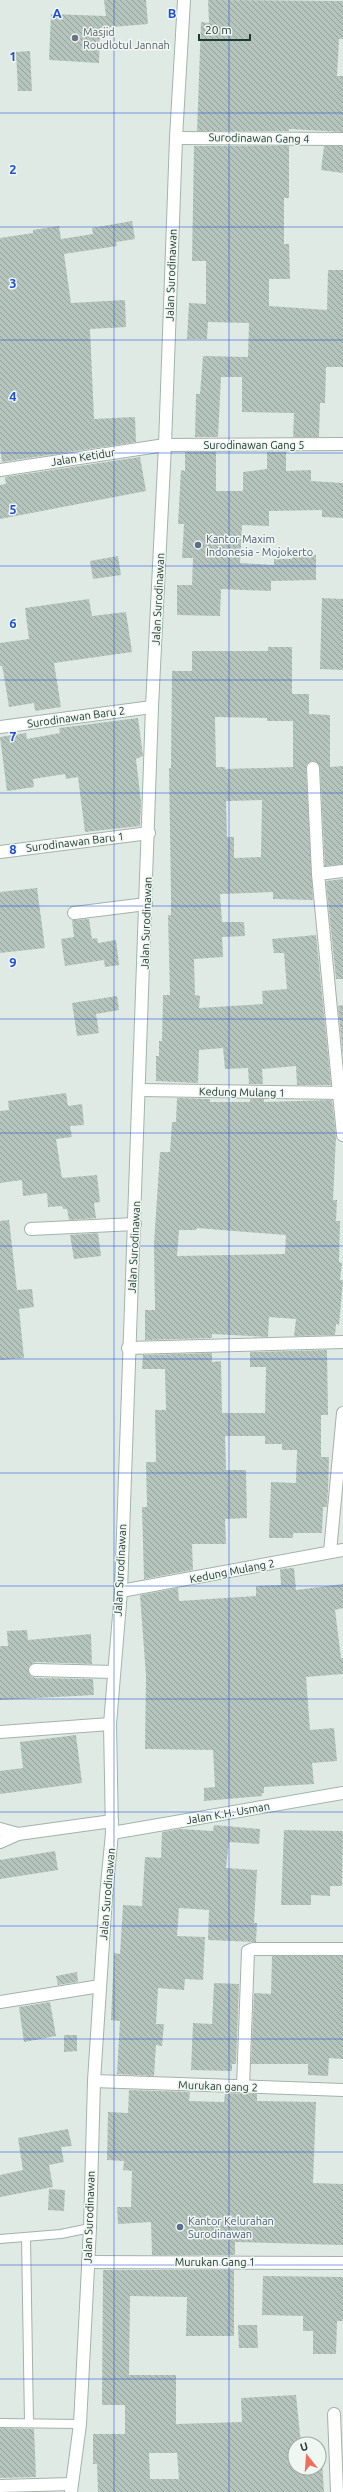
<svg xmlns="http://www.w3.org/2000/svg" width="343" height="2492" font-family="Ubuntu,sans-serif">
<defs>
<pattern id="building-back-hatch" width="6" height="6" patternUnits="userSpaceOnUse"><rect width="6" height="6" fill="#b5c5bd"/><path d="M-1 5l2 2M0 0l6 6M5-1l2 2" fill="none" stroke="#93a19a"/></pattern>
</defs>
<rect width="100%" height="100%" fill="#e0eae5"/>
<g fill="url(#building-back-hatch)" fill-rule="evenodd">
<polygon points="104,0 146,0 148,24 100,28 99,63 49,60 51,14 106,16"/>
<polygon points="208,0 343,1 343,39 339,39 337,76 343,76 343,132 289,129 289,131 197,131 201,22 209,23"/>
<polygon points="30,51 32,91 18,91 16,52"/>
<polygon points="194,146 289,146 289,198 284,198 284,244 289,244 290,279 269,279 269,306 327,310 328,270 343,270 343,367 326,367 325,403 320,403 319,437 293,437 294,413 242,412 242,377 221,377 218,437 195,437 196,394 200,394 203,356 248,357 249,323 208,322 207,339 187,339 189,303 206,304 206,261 192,261"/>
<polygon points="324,146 343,146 343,173 321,170"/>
<polygon points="132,221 135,239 116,242 117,246 64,254 71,303 125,300 126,327 90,329 94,419 135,417 136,442 2,462 0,448 0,238 33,233 33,230 59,226 61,239 93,234 92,228"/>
<polygon points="185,452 216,452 216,491 243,491 243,472 267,469 267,452 286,452 286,471 311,470 311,481 343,483 343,518 322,517 322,510 269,511 269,526 242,525 240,563 274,565 274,559 292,559 292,556 316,555 316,580 271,581 271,591 221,589 220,616 177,615 177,585 192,585 193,558 182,558 184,524 178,524 181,470 185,471"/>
<polygon points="140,457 146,491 0,519 0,485 6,484 5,477"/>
<polygon points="118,556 121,575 93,579 90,561"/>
<polygon points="322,598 343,599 343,670 320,669"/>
<polygon points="89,599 92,616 126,612 132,652 54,663 61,707 35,711 34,703 9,707 3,670 2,666 0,666 0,643 29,639 25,608"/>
<path d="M268 647H292V694H309V714L330 715V767L343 766V864L325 866 320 768 317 762 312 761 307 764 306 768 313 900 273 899V892L220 894 222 922H244L245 936 222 937 223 957 194 959 195 995 200 996 199 1008 263 1004 262 991 287 989 284 953H274L272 939 316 935 331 1085H297L296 1066 262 1069 263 1084H249L248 1068 225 1069 223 1048 199 1050 198 1083 156 1081V1056H159V1041H162L163 995H170L168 915H171V897L169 768H171L172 671H192V651H268ZM215 717 267 718V721H293V767L225 769V767H216ZM262 800 261 857 234 858V837H227L226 801Z"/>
<polygon points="138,718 143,756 136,759 141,802 140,826 85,832 78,777 66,779 65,774 33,779 34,787 7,791 0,737 26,733 27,739 60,733 59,728"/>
<polygon points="343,879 343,979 336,979 326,881"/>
<polygon points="37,888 45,948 0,953 0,892"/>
<polygon points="89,919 92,939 97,938 98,943 116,940 119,965 105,967 104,960 65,966 61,939 74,937 72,920"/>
<polygon points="117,996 119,1010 96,1014 99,1033 77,1036 72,1003"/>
<polygon points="343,1005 343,1056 338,1006"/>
<polygon points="66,1093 68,1106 82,1104 84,1125 70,1126 72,1137 56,1139 62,1178 97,1175 100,1202 94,1203 96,1218 69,1220 67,1209 63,1209 62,1206 48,1207 47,1193 23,1196 22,1180 0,1183 0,1111 9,1110 8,1101"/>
<path d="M177 1098 210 1099V1102H250V1099H264V1102L332 1100 336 1137 333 1200H337L336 1221H340L339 1262 342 1263 340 1280H343L339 1325 336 1324 335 1335 294 1336 296 1319 269 1317 268 1337 212 1334V1338L145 1340V1310H155L154 1244 160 1152H170L172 1122H176ZM197 1228 286 1235 285 1254 177 1256 179 1230H196Z"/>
<polygon points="9,1220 17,1290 32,1289 34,1307 19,1309 24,1358 0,1360 0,1221"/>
<polygon points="98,1233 101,1256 74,1259 70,1235"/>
<polygon points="327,1350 328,1415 321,1415 321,1457 329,1457 328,1490 327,1507 323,1507 322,1533 293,1533 293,1538 269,1538 271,1482 296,1483 297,1450 282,1450 282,1444 265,1444 265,1436 225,1436 226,1470 246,1470 247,1518 225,1519 226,1544 192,1544 193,1570 144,1579 142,1507 147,1507 146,1462 156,1462 155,1410 166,1410 165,1369 142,1369 143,1355 212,1353 212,1362 221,1361 222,1413 265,1413 266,1367 250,1367 250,1352"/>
<polygon points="294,1568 296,1590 343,1584 343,1608 335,1610 341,1658 343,1658 343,1674 306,1677 310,1730 334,1728 337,1761 312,1763 314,1784 264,1787 264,1793 262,1793 262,1796 204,1801 204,1788 215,1787 213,1750 145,1749 146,1676 140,1595 178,1588 179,1601 256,1596 256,1586 281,1585 280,1569"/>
<polygon points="27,1630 28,1640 91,1634 92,1664 35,1662 29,1666 28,1670 31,1676 35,1678 93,1679 94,1695 0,1700 0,1646 8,1646 7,1631"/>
<polygon points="76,1735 82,1783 0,1794 0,1771 23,1768 20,1742"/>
<polygon points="214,1825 260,1829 259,1844 229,1842 226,1868 257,1870 254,1923 257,1923 256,1942 208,1940 209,1910 179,1908 177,1936 205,1937 203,1980 185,1979 184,1990 158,1988 156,2024 164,2024 162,2046 156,2045 154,2076 117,2074 120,2021 111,2020 114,1953 120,1954 123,1905 142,1906 145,1857 161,1858 162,1832 180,1829 213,1831"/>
<polygon points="284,1830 343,1831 342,1886 330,1886 330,1896 311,1895 311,1905 281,1905"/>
<polygon points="55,1851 58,1870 0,1879 0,1860"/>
<polygon points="272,1956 343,1956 343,2059 329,2058 328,2076 308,2075 308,2064 251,2064 254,1993 271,1994"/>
<polygon points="77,1972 78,1982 58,1985 56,1976"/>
<polygon points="214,1983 239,1984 236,2064 232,2064 232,2071 191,2070 193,2023 212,2024"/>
<polygon points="50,2002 56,2036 24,2042 19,2007"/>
<polygon points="64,2035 77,2035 77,2051 64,2052"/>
<polygon points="129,2090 190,2092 189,2101 224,2102 225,2093 257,2094 257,2101 316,2102 313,2183 343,2184 343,2245 235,2242 235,2255 152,2255 151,2222 118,2224 117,2207 131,2207 132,2171 123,2170 124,2161 107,2160 108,2112 128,2113"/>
<polygon points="68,2129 72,2146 61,2147 64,2162 49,2165 53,2187 0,2197 0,2175 23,2170 18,2138"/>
<polygon points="49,2189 65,2190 64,2211 48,2210"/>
<path d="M103 2270H234V2336H186L187 2297 130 2296 129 2375H176V2424L242 2422 241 2398 296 2395 301 2444H295V2468H319V2447L321 2446 324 2492H98L97 2464H93V2434H125V2405H102ZM149 2453H177L179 2479H150Z"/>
<polygon points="263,2276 343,2277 343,2321 337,2321 336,2354 313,2354 313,2331 303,2331 303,2316 262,2315"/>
<polygon points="238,2325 257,2325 258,2348 239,2348"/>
<polygon points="0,2428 34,2429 36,2477 0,2478"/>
</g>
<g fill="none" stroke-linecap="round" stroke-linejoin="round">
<g stroke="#a3b2ab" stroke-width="10">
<g id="lane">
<polyline points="26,2237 29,2423"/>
<polyline points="0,2239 61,2234 90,2228"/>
<polyline points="0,2423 80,2424"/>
</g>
</g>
<g stroke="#a3b2ab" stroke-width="14">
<g id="street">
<polyline points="176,138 343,139"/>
<polyline points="0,470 165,445 343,444"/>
<polyline points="0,727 152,707"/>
<polyline points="313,768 318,874 343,1135"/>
<polyline points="0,852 149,833"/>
<polyline points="318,874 343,871"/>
<polyline points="74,913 146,904"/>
<polyline points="140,1090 343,1093"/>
<polyline points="31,1229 135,1224"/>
<polyline points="128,1348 343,1342"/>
<polyline points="330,1552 343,1413"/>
<polyline points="121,1591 343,1550"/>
<polyline points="35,1670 114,1672"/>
<polyline points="0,1732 110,1724"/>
<polyline points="0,1829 18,1834"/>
<polyline points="0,1842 18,1834 112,1821"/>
<polyline points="0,2002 100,1986"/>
<polyline points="94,2081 343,2090"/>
<polyline points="243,2087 248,1951 253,1949 343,1949"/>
<polyline points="88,2262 343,2263"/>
<polyline points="334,2414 337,2492"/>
<polyline points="0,2486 72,2484"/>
</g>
</g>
<g stroke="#9fb6ab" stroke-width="14">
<g id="secondary">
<polyline points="112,1833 343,1793"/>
<polyline points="71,2492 80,2424 90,2228 94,2081 106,1896 112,1833 110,1724 121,1591 152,707 165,445 176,138 184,0"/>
</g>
</g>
<use href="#lane" stroke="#fff" stroke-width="8"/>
<use href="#street" stroke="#fff" stroke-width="12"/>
<use href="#secondary" stroke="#fff" stroke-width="12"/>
</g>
<path fill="none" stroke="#1d4ed8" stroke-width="1" stroke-opacity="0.55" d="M114 0V2492M229 0V2492M0 113H343M0 227H343M0 340H343M0 453H343M0 566H343M0 680H343M0 793H343M0 906H343M0 1019H343M0 1133H343M0 1246H343M0 1359H343M0 1473H343M0 1586H343M0 1699H343M0 1812H343M0 1926H343M0 2039H343M0 2152H343M0 2265H343M0 2379H343"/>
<circle fill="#6b7280" stroke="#f0f7f3" stroke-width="1.5" cx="75" cy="38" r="4"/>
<g fill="#5c6f8a" stroke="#f0f7f3" stroke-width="1.5">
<circle cx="198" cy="545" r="4"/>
<circle cx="180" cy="2227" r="4"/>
</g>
<g text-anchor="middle" stroke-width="3" stroke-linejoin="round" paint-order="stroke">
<g font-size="11" fill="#5b616d" stroke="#f0f7f3" text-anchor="start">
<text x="83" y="36">Masjid<tspan x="83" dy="13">Roudlotul Jannah</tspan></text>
</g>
<g font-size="11" fill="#213a31" stroke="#f0f7f3">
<text transform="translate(259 138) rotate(1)" y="4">Surodinawan Gang 4</text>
<text transform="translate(171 275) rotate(-88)" y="4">Jalan Surodinawan</text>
<text x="254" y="449">Surodinawan Gang 5</text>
<text transform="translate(83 457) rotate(-9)" y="4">Jalan Ketidur</text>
<text transform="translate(158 599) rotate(-87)" y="4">Jalan Surodinawan</text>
<text transform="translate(76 717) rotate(-8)" y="4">Surodinawan Baru 2</text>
<text transform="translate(75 842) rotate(-7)" y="4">Surodinawan Baru 1</text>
<text transform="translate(146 923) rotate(-88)" y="4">Jalan Surodinawan</text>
<text transform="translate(242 1092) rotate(1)" y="4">Kedung Mulang 1</text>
<text transform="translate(134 1247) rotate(-87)" y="4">Jalan Surodinawan</text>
<text transform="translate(120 1570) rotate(-87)" y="4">Jalan Surodinawan</text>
<text transform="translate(232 1571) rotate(-11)" y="4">Kedung Mulang 2</text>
<text transform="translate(228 1813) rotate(-10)" y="4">Jalan K.H. Usman</text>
<text transform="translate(107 1894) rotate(-85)" y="4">Jalan Surodinawan</text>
<text transform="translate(218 2086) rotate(2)" y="4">Murukan gang 2</text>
<text transform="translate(89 2217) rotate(-88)" y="4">Jalan Surodinawan</text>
<text x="215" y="2266">Murukan Gang 1</text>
</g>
<g font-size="11" fill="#4e5e75" stroke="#f0f7f3" text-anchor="start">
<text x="206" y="543">Kantor Maxim<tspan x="206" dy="13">Indonesia - Mojokerto</tspan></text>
<text x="188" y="2225">Kantor Kelurahan<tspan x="188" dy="13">Surodinawan</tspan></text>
</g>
</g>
<g font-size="13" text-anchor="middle" font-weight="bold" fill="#1d4ed8" stroke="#f0f7f3" stroke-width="3" stroke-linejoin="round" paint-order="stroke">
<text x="57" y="18">A</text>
<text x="172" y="18">B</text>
<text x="13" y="61">1</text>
<text x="13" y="174">2</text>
<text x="13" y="288">3</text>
<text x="13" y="401">4</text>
<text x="13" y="514">5</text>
<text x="13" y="628">6</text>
<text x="13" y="741">7</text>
<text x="13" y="854">8</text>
<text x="13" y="967">9</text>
</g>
<g transform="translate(307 2456) rotate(343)"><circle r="19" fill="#f0f7f3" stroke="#9daba5"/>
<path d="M0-3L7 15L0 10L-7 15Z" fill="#ed705b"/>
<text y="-6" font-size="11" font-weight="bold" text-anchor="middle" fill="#213a31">U</text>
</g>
<path d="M199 34v6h51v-6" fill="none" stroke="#213a31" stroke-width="2"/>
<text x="205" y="34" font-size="12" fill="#213a31" stroke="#f0f7f3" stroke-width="3" paint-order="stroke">20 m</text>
</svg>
